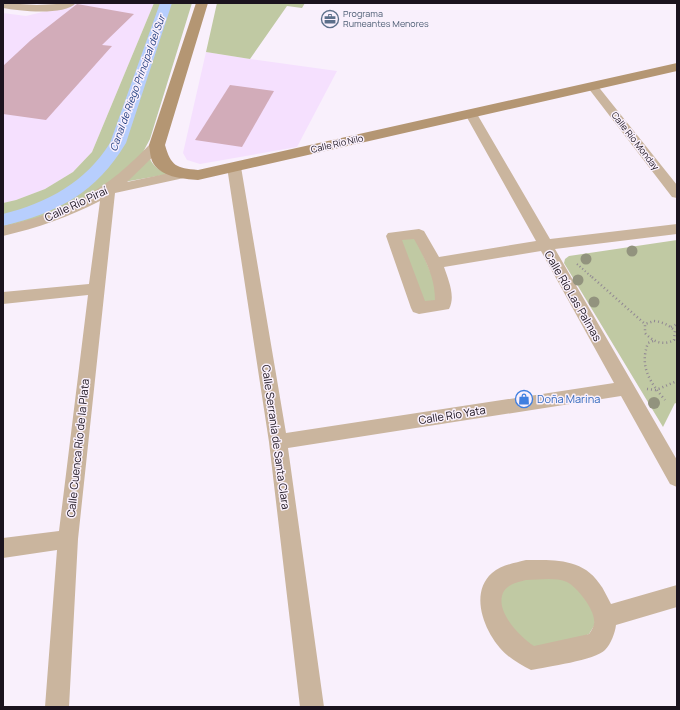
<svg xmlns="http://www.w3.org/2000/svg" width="680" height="710" font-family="Manrope,sans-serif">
<rect width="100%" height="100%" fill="#f9f0fc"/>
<g fill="#f5e0fe">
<polygon points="79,3 154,3 92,152 73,172 45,189 16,200 3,203 3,13 26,16"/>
<polygon points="206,52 250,59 337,71 297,147 200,164 187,160 183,153"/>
</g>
<g fill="#c0c9a3">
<polygon points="154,3 192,3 150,139 142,154 99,192 38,218 3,227 3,203 16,200 45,189 73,172 92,152"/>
<polygon points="217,3 305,3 302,8 287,6 250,59 206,52"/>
<path d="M150 159C153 166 161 172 169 174L124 182Z"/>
<polygon points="416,238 436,285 436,301 423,302 400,239"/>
<polygon points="677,240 677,404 675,403 663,427 564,263 565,259 569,256"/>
<path d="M559 578 571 581 584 593 596 616 594 626 589 634 577 639 531 648C525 643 517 638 512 632 502 617 491 592 513 582 526 576 545 579 559 578Z"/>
</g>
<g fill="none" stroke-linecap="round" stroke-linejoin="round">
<path fill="#b7cefd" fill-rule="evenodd" d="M160 3H172L126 143C96 193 59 212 3 226V214C47 203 86 182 110 143Z"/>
</g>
<g fill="#d2acb9">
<polygon points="77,4 134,14 102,45 112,46 46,120 3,114 3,66 31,40"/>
<polygon points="230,85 274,91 242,147 195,140"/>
</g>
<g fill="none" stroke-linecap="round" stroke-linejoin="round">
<polyline stroke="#908793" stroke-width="2" stroke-dasharray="1 2.5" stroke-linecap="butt" points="577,264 593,278"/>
<g stroke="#908793" stroke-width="2.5" stroke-dasharray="1 3" stroke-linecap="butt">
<polyline points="592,277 645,324"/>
<path d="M654 321C663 322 669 325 675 331L674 340C663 346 653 342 645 333V324Z"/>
<polyline points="671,327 677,324"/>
<path d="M653 341 648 343C639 367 650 382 665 400"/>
<polyline points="647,389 656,390 677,381"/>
</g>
<g fill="#cab59e" fill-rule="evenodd">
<path d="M3 3 37 5 76 3C65 16 19 11 3 8Z"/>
<polygon points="593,83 597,85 677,185 677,198 672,197 589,89 587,87 589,85"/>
<path d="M471 110 475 111 477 114 550 239 677 224V234L555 249 677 460V487L670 484 621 396 288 448 324 707H300L269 442 227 167 229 164H239L241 167 286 433 614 383 541 251 444 267C448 279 456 296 449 309L419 314 413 312 411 308 386 236 388 233 419 229 424 231 439 257 536 241 465 114 467 111ZM414 239C425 259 435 277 435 300L425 301 402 240Z"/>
<path d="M157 141 162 142 163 145 162 148 127 182 184 170 189 171 191 174 189 177 184 178 115 193 78 539 69 707H45L57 550 3 558V538L59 531 88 295 3 304V292L89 284 100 201C69 217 37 228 3 236V226C67 213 108 189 152 142Z"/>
<path d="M526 560C553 560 582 558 599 583 604 589 607 597 611 604L677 585V607L616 625C615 633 611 644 605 650 596 660 546 667 531 670 523 666 514 661 507 655 487 638 467 595 492 573 501 565 515 563 526 560ZM526 580C538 580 555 577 567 582 577 587 594 609 594 620 595 625 592 630 589 634L534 646C520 637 493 610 504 591 508 584 519 582 526 580Z"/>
</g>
<path fill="#b49673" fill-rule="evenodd" d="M196 3H208L165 145C171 166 176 168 198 170L677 63V71L198 180C183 179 159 177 152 161 150 156 150 150 149 145Z"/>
</g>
<g fill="#92937e">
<circle cx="632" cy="251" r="5.5"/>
<circle cx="586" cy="259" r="5.5"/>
<circle cx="578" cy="280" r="5.5"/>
<circle cx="594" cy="302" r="5.5"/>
<circle cx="654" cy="403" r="6"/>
</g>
<defs>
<g id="office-ring" transform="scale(0.9)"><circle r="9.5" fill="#f9f0fc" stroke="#5c6f8a" stroke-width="1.5"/><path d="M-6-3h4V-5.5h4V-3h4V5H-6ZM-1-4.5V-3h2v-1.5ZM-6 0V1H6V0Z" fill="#5c6f8a"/></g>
<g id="shop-ring" transform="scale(0.9)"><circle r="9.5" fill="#f9f0fc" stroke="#3f7fe0" stroke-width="1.5"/><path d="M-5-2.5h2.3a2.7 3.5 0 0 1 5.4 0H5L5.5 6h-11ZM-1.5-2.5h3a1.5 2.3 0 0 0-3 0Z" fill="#3f7fe0"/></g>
</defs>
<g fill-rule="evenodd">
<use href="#office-ring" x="330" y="19"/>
<use href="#shop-ring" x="524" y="399"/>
</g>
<g text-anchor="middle" stroke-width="3" stroke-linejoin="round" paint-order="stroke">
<g font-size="9" fill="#4e5e75" stroke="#f9f0fc" text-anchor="start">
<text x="343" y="17">Programa<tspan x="343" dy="10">Rumeantes Menores</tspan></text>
</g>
<g font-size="9" fill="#1b131e" stroke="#f9f0fc">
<text transform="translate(635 141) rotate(52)" y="3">Calle Río Monday</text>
<text transform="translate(337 144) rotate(-13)" y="3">Calle Río Nilo</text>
</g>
<g font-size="10" font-style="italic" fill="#223e81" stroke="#f9f0fc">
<text transform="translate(137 83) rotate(-70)" y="4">Canal de Riego Principal del Sur</text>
</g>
<g font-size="11" fill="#1b131e" stroke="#f9f0fc">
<text transform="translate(76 204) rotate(-25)" y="4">Calle Río Piraí</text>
<text transform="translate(573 296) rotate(60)" y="4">Calle Río Las Palmas</text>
<text transform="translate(452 415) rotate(-9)" y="4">Calle Río Yata</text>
<text transform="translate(276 437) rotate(82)" y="4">Calle Serranía de Santa Clara</text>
<text transform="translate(78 448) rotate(-84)" y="4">Calle Cuenca Río de la Plata</text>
</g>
<g font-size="11" fill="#366cbe" stroke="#f9f0fc" text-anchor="start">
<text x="537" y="403">Doña Marina</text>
</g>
</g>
<rect width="680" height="710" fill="none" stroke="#1b131e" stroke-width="8"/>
</svg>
